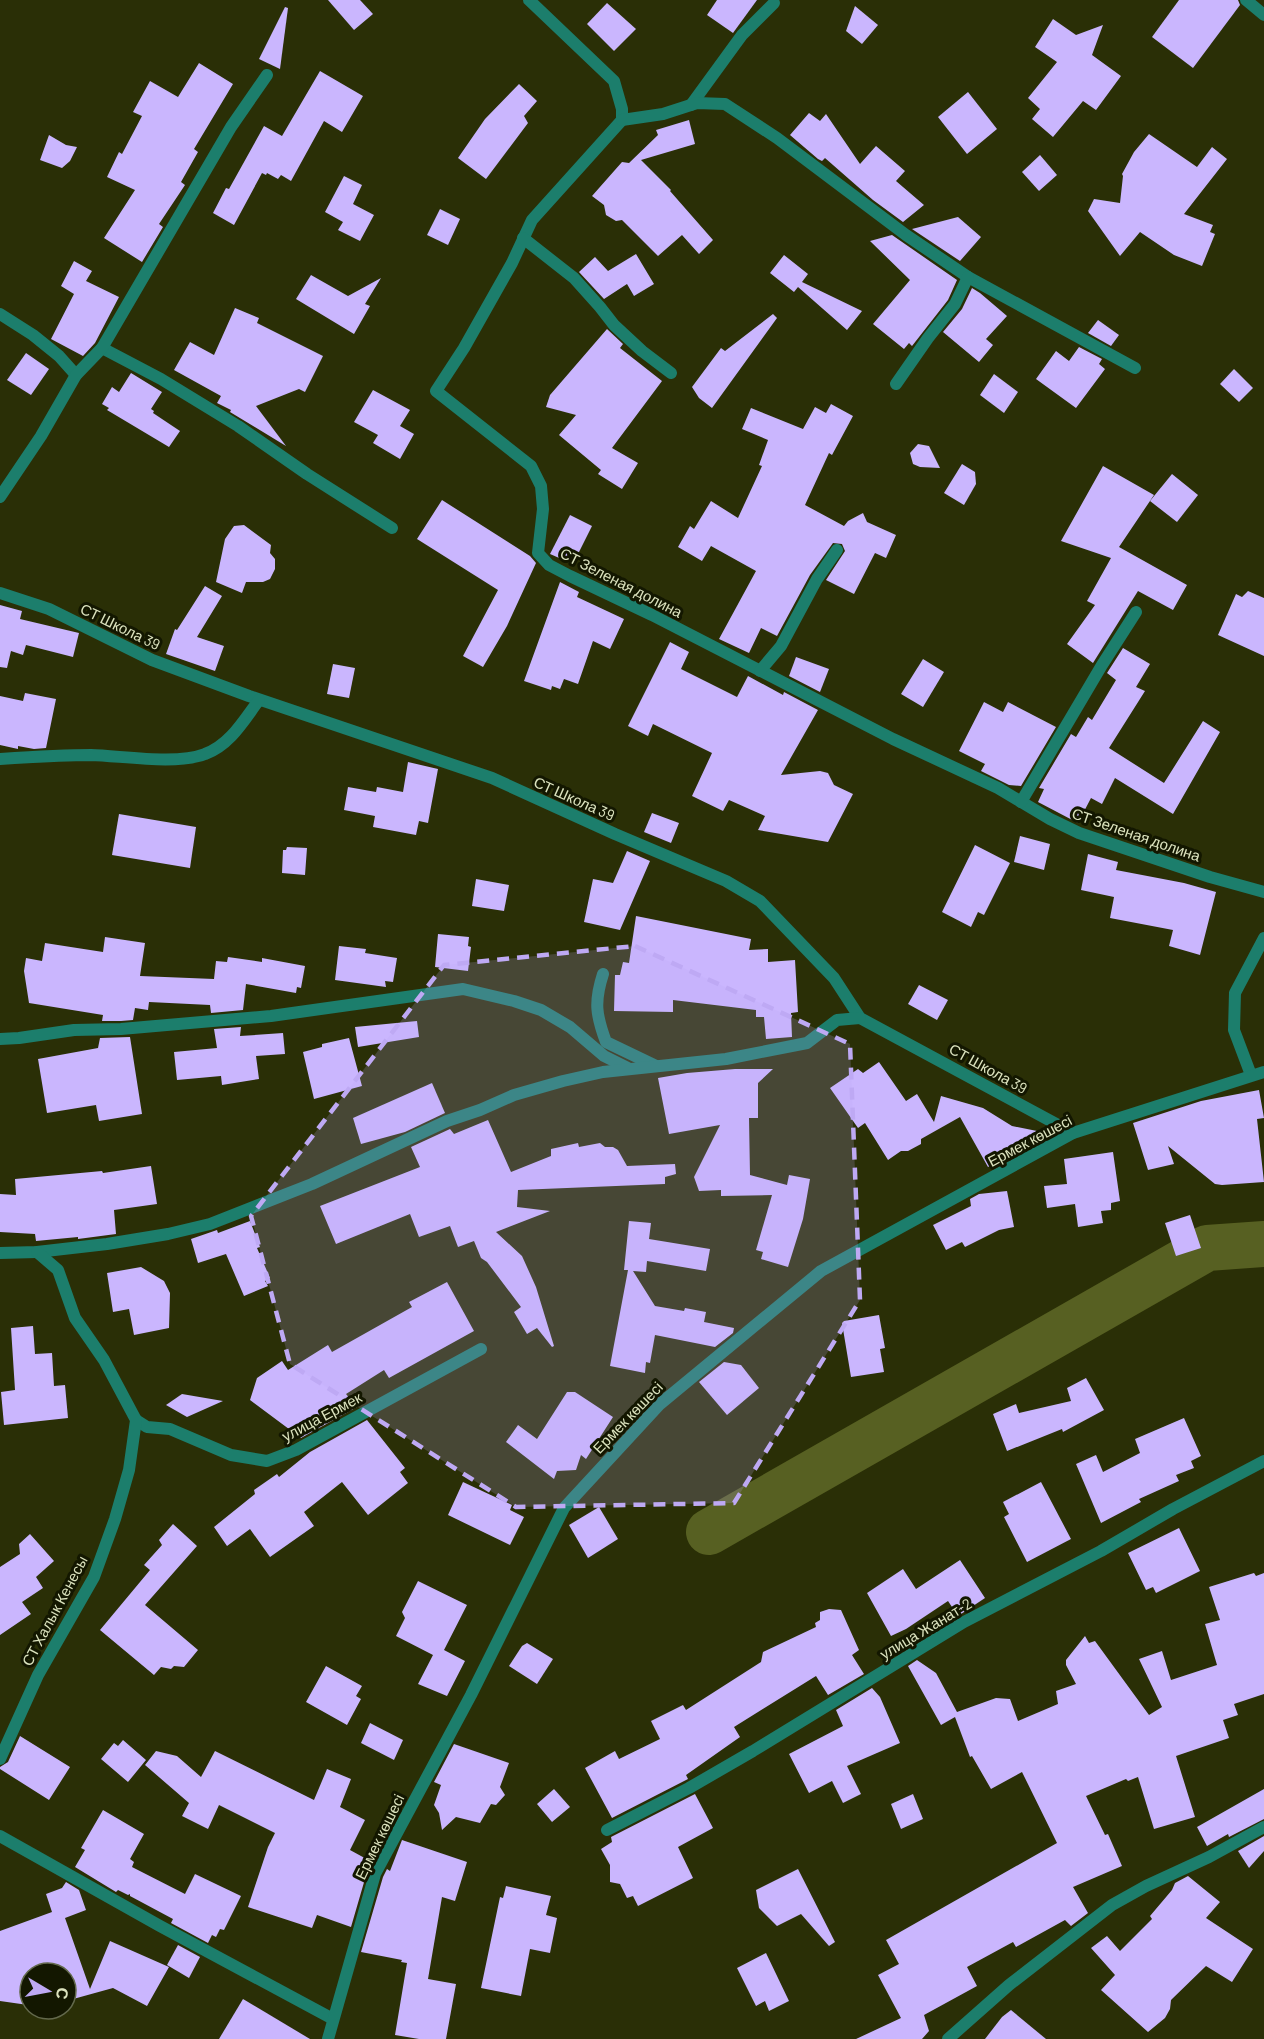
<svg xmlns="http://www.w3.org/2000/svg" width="1264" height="2039" font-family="Barlow,sans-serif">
<rect width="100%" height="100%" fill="#2a2f06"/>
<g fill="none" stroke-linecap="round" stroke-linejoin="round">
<polyline stroke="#576022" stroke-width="46" points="709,1532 1207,1248 1264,1244"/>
</g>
<g fill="#cab6fe">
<polygon points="328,0 360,0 373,14 354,30"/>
<polygon points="717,0 757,0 733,33 707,15"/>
<polygon points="1179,0 1238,0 1240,5 1193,68 1152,37"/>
<polygon points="607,3 636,29 614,51 587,24"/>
<polygon points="855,6 878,25 862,44 846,31"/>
<polygon points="285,7 288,8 280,69 259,59"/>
<polygon points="1053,19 1076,35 1103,25 1092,55 1121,76 1096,110 1083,101 1053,137 1032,119 1040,109 1028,98 1057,62 1035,47"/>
<polygon points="199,63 233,84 194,149 198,152 181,182 185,185 159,224 163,227 142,262 104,238 135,190 107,177 119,152 122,154 142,116 133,112 150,81 178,97"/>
<polygon points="320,71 363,96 342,132 324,121 291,181 281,175 278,179 267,173 266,175 262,173 234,225 213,213 226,188 229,189 264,126 282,136"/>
<polygon points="519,84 537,101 524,116 528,123 486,179 458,158 485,119"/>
<polygon points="968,92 997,129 967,154 938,117"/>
<polygon points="809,113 820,121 826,114 860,164 876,146 905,171 896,181 924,205 903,222 873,200 825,158 822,161 818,159 790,135"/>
<polygon points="689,120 695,144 641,160 671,190 670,191 713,240 699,254 682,235 658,256 622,220 616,221 606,215 604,205 592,196 622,162 629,163 658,135 656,130"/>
<polygon points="1149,134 1197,167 1212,147 1227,159 1184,214 1213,225 1210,232 1215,234 1202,266 1174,255 1140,232 1120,256 1088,211 1094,199 1120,203 1123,176 1122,174 1134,152"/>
<polygon points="49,135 66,145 77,147 70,161 62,168 40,160"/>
<polygon points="1040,155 1057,175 1039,191 1022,172"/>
<polygon points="344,176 362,185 353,204 374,215 360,241 338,230 343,222 325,212"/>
<polygon points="440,209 460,219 448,245 427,235"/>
<polygon points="958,217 981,237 960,261 912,229"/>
<polygon points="892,235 957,280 948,300 912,346 909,343 904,349 873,324 910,280 870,241"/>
<polygon points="636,254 654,284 634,296 627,284 604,299 579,272 595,257 608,271"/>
<polygon points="784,255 808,274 802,282 862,311 847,330 798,287 794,292 770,273"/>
<polygon points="74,261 92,271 86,281 119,297 95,343 83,356 51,339 74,294 61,286"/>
<polygon points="311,275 348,296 381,278 365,304 370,306 354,334 296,299"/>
<polygon points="972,288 980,293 1007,316 986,339 993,345 979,362 943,332 962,309"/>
<polygon points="235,308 259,318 257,323 323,356 305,392 299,389 256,406 286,446 230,412 231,410 217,403 221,396 174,370 190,342 214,355"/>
<polygon points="773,314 777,318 712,408 699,398 692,387 721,348 725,351"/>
<polygon points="1098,320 1119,335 1111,346 1088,333"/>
<polygon points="607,329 623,344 620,348 662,381 612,448 638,463 622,489 598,474 601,470 559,435 576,415 546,407 550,395"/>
<polygon points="1079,347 1102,359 1099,364 1105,369 1076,408 1036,379 1056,351 1069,361"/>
<polygon points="26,353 49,369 31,395 7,380"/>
<polygon points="1234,369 1253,388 1239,402 1220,384"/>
<polygon points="131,373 162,392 151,409 154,411 153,413 180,431 169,447 107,410 109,408 102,404 112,387 119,392"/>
<polygon points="994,374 1018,392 1004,413 980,395"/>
<polygon points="373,390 410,410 400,426 414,434 400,459 373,443 378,435 354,422"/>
<polygon points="831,404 853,416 832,455 829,453 805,505 844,526 848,521 863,513 867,522 896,535 886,558 875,553 854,594 826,580 845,551 842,544 833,543 810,575 777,636 761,628 749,653 719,639 756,571 711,546 702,561 678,547 690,526 694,529 711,501 738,518 762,466 759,465 768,440 742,429 751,408 803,429 815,407 826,413"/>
<polygon points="918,444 929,446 940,468 920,467 913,464 910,453"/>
<polygon points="962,464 975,472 976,484 964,505 944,493"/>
<polygon points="1103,466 1154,495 1119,547 1187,585 1173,610 1138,591 1093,663 1067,644 1095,605 1087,601 1111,558 1061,541"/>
<polygon points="1172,474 1198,495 1177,522 1150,501"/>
<polygon points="442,500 530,556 536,563 507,626 483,667 463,656 498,590 417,539"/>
<polygon points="570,515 592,526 573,564 550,554"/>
<polygon points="244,525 271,545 270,553 275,559 275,569 270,579 263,582 246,582 242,593 216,582 225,539 234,526"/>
<polygon points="560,582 579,592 577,597 624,619 610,649 593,641 578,684 564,679 560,689 552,686 551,690 524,681"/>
<polygon points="205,586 222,596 197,637 224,646 215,671 166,654 175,629 177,630"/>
<polygon points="1248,591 1264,598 1264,656 1218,635 1236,594 1242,597"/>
<polygon points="0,605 22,611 20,619 79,633 73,657 26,645 23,655 11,651 7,668 0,667"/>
<polygon points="670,642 689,652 681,669 737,697 748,676 783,695 784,692 818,710 781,775 820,771 828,773 834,785 853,794 828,842 758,830 765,816 729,800 723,811 692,796 712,753 653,724 648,736 628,726"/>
<polygon points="1123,648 1150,664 1136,687 1145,691 1109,748 1164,783 1203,721 1220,732 1173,814 1115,778 1102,804 1091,798 1078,823 1038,802 1044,789 1039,788 1071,734 1076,737 1088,717 1092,720 1116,680 1107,673"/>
<polygon points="796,657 829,669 820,692 789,676"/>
<polygon points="923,659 944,672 923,707 901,694"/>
<polygon points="333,664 355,668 349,698 327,694"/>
<polygon points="25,693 56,699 46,748 34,749 18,746 18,749 0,745 0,696 23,701"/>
<polygon points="984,702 1003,712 1008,702 1056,727 1021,786 1009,785 981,771 985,764 959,751"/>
<polygon points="408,762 438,769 428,823 419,821 416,835 373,827 375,816 344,810 348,787 376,792 377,787 403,792"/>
<polygon points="652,813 679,823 671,843 644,832"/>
<polygon points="119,814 196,827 190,868 112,855"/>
<polygon points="1020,836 1050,844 1044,870 1014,862"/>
<polygon points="975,845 1010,863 984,915 978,912 971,927 942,912"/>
<polygon points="287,847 307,848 305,875 282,873 283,850 286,850"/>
<polygon points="627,851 650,861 620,930 584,922 593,879 613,883"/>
<polygon points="1088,854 1118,862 1116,870 1184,883 1216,892 1200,955 1169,946 1173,930 1110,918 1114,897 1081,890"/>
<polygon points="476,879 509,885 504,911 472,906"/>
<polygon points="636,916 751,939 749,950 768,949 768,962 795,960 798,1012 791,1013 792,1037 766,1039 764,1017 756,1017 756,1010 673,1000 673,1012 614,1011 615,975 620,975 623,962 629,963"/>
<polygon points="438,934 469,937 468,946 471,947 468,971 435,967"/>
<polygon points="105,937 145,943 140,976 214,979 216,961 227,962 228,957 262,962 262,958 305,966 301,988 297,987 296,993 246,984 243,1010 211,1013 210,1005 149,1002 148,1010 135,1008 133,1020 121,1021 102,1021 103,1015 29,1003 24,971 26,958 42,961 45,943 103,952"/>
<polygon points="339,946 366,949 365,953 397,958 393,982 385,981 386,987 335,980"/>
<polygon points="919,985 948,1000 937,1020 908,1004"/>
<polygon points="417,1021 419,1037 358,1047 355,1027"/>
<polygon points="241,1027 240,1036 283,1033 285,1054 256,1056 259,1079 222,1085 221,1076 177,1080 174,1052 217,1048 214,1029"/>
<polygon points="130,1037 142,1114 99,1121 96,1105 47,1113 38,1059 98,1048 100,1038"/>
<polygon points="349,1038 362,1086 314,1099 303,1052 322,1047 322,1044"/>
<polygon points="879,1062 906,1101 917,1094 934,1122 941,1096 983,1108 1012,1126 1047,1133 988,1167 960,1117 921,1139 921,1144 908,1151 901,1151 888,1160 865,1123 858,1128 830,1088 858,1069 863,1073"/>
<polygon points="735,1069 773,1069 758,1083 758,1118 749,1118 750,1175 787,1185 789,1175 810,1179 803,1219 788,1267 761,1259 763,1252 756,1250 772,1195 721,1196 721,1190 699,1191 694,1177 720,1125 669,1134 658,1078 687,1073"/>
<polygon points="432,1083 445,1113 405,1132 361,1144 353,1118"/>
<polygon points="1259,1090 1264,1118 1257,1119 1264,1182 1222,1185 1215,1184 1168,1146 1174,1164 1148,1170 1133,1123 1201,1101"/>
<polygon points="488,1120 511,1172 551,1156 551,1149 578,1143 579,1147 600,1143 605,1147 613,1147 618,1150 627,1166 675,1164 676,1174 665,1177 665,1184 518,1190 517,1207 550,1211 496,1232 522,1256 536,1287 554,1346 552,1347 537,1328 527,1334 514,1312 521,1307 487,1262 481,1258 474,1241 458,1247 450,1226 419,1237 410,1214 336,1244 320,1206 420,1167 411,1147 450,1129 454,1134"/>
<polygon points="1113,1152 1120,1201 1111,1203 1111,1210 1101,1211 1103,1223 1078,1227 1075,1204 1047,1208 1044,1186 1067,1184 1064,1159"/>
<polygon points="151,1166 157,1204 114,1210 116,1234 78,1239 78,1237 36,1241 35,1234 0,1232 0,1194 16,1195 15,1179 102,1171 103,1173"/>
<polygon points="1007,1191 1014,1227 999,1230 965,1247 962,1242 946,1250 933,1225 971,1206 970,1199 979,1194"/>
<polygon points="1190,1215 1201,1248 1176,1256 1165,1223"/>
<polygon points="250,1221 260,1247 257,1248 270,1278 265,1281 268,1286 244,1296 226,1254 198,1263 191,1239 217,1230 218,1233"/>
<polygon points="629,1221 651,1223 649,1239 710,1249 706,1271 647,1261 646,1272 633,1271 655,1306 684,1311 685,1308 706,1312 704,1322 734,1328 733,1333 715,1347 655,1335 650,1363 646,1362 645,1373 610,1366 628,1270 624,1270"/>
<polygon points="141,1267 164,1281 170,1293 169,1328 134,1335 129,1309 113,1312 107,1273"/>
<polygon points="447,1282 474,1331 389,1378 384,1370 346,1394 357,1407 301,1438 250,1400 257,1378 282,1361 288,1370 328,1345 332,1352 412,1307 409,1302"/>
<polygon points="879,1315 885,1348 880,1349 884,1372 851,1377 842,1323 844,1321"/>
<polygon points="33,1326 35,1354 52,1353 54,1386 65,1385 68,1418 4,1425 1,1392 15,1390 11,1328"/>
<polygon points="724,1362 741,1365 759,1388 727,1415 699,1382"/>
<polygon points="1086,1378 1104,1410 1063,1432 1062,1429 1007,1451 993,1414 1016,1404 1019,1413 1071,1401 1067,1388"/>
<polygon points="567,1392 575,1392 613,1417 586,1459 581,1455 576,1470 557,1471 554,1479 506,1442 518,1425 537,1439"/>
<polygon points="182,1394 223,1401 187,1417 166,1405"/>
<polygon points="1184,1418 1201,1456 1191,1461 1194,1468 1176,1475 1179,1481 1139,1499 1141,1502 1101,1523 1076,1464 1096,1455 1103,1472 1140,1453 1135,1439"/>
<polygon points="367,1420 405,1468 400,1472 408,1483 368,1515 342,1482 304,1512 314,1526 270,1557 250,1529 227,1546 214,1527 255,1494 254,1490 277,1474 279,1477 310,1452"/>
<polygon points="463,1482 512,1505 510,1510 524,1517 510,1545 448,1515"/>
<polygon points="1041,1482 1071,1539 1027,1562 1004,1517 1009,1514 1003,1502"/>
<polygon points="599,1507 618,1539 588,1558 569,1525"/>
<polygon points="173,1524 197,1546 145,1605 198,1650 184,1667 174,1666 171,1669 161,1667 154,1675 100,1630 150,1570 144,1565 162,1545 159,1540"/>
<polygon points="1179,1528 1200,1571 1156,1593 1153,1587 1146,1590 1128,1553"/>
<polygon points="30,1534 54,1561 36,1577 43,1588 22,1602 31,1614 0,1635 0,1567 20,1554 19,1544"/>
<polygon points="960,1560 985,1598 958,1616 948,1601 906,1629 891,1636 867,1593 903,1569 916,1589"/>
<polygon points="1254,1573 1256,1576 1264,1573 1264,1694 1234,1704 1238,1715 1223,1720 1229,1738 1176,1756 1195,1817 1154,1829 1138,1777 1128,1781 1126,1779 1086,1796 1105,1835 1108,1834 1122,1866 1073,1887 1088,1913 1071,1926 1065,1920 1016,1947 1013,1942 967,1967 977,1986 924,2015 929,2031 922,2039 856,2039 901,2018 878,1975 899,1964 886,1940 1057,1843 1022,1772 991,1789 972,1756 970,1757 955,1717 941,1725 908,1666 917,1660 936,1673 957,1712 996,1698 1010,1699 1018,1721 1058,1704 1056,1691 1076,1684 1066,1665 1066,1660 1085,1636 1089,1643 1095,1641 1149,1715 1162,1707 1139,1659 1162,1651 1171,1680 1217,1665 1205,1624 1220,1620 1209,1587"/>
<polygon points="418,1581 467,1605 444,1650 465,1661 447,1696 418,1684 433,1655 396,1636 405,1618 402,1612"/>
<polygon points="829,1609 841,1610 859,1650 852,1655 864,1674 828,1695 816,1676 734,1727 740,1737 686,1775 688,1779 612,1818 585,1768 615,1751 619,1759 660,1739 651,1721 683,1705 686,1710 761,1662 763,1652 816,1627 815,1623 820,1620 820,1612"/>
<polygon points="527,1643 553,1659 537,1684 509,1666 522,1646"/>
<polygon points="326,1666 362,1686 356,1696 361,1699 347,1725 306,1702"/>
<polygon points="872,1688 880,1697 900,1743 847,1766 861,1794 843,1803 832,1781 809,1793 789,1754 843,1726 836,1710"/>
<polygon points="370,1723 403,1740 394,1760 361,1743"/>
<polygon points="20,1736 70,1767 49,1800 0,1769 0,1767 8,1762"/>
<polygon points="123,1740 146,1760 128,1782 101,1759 114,1743 118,1746"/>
<polygon points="454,1744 509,1763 500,1787 505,1795 496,1805 491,1804 480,1823 456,1817 442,1830 439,1813 434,1805 441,1785 434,1782"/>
<polygon points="156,1751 177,1756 201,1777 215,1751 314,1800 327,1769 351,1779 340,1807 365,1820 350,1850 372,1862 367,1872 351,1927 317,1915 312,1928 248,1907 268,1847 275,1833 219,1805 208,1829 182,1816 189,1803 145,1765"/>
<polygon points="554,1789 570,1807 552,1822 537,1804"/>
<polygon points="1264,1789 1264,1819 1229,1837 1228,1834 1207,1846 1197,1827"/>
<polygon points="695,1794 713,1828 678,1847 693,1878 638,1906 633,1896 627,1898 620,1884 610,1882 610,1865 601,1849 612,1842 611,1837"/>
<polygon points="913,1794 923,1819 901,1829 891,1804"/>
<polygon points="103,1810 144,1834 130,1859 134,1862 132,1867 185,1894 195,1874 241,1896 224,1930 220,1929 216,1937 212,1935 208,1943 171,1923 173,1919 130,1896 130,1894 128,1895 118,1890 116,1892 75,1867 85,1850 81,1848"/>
<polygon points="1264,1836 1264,1851 1249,1868 1238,1851"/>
<polygon points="402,1840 467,1862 455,1901 442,1897 428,1979 456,1984 446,2039 419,2039 395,2035 407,1963 401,1962 402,1960 361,1952 383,1877 387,1869 390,1871"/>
<polygon points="798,1869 835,1942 829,1946 801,1914 777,1926 759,1908 756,1890"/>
<polygon points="1188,1876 1220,1902 1206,1918 1253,1949 1232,1982 1206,1966 1171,2000 1170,2009 1165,2018 1148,2032 1101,1990 1115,1975 1091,1948 1107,1936 1120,1951 1152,1919 1150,1916 1172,1890 1175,1883"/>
<polygon points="66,1882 79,1890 86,1910 65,1918 90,1989 110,1941 169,1967 147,2006 113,1988 66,2001 66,1973 30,1973 30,2009 37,2009 30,2011 28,2005 0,2001 0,1931 52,1912 46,1894 62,1888"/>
<polygon points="506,1886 551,1896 546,1915 557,1918 550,1953 530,1949 521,1996 481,1988 500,1897 503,1898"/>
<polygon points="178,1945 200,1957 189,1978 167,1965"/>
<polygon points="766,1953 789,2001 769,2011 765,2001 756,2006 737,1968"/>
<polygon points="243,1999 310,2039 219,2039"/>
<polygon points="1011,2010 1046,2039 985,2039 1002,2017"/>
</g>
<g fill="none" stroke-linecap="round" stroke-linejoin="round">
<g stroke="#1c7e6c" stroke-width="12">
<polyline points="529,0 614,81 622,109 622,120 532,220 512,263 464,348 436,391 531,466 541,486 543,509 538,553 549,565 570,576 652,615 893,739 998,788 1050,819 1079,833 1210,877 1264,892"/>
<polyline points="1246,0 1264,15"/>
<polyline points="691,105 742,35 774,3"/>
<polyline points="622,120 663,114 697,103 725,104 777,138 906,235 968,277 1135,368"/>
<polyline points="523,238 574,278 600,307 614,325 642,351 671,373"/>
<polyline points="0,314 33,335 59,356 76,375"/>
<polyline points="102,348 161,379 238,426 307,474 392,528"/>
<polyline points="896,384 928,338 955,304 968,277"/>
<polyline points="0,497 41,436 76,375 102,348 231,127 267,75"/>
<polyline points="0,593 49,609 152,660 249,696 492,778 615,834 726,881 760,901 834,978 860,1018 1073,1133"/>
<polyline points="760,671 781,646 817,579 837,550"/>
<path d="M0 759C30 757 61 755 91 755 123 756 177 765 205 754 230 745 244 720 259 700"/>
<polyline points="1021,802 1102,665 1136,612"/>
<path d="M603 974C594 1002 596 1015 606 1042L656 1066"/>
<polyline points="0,1039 19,1038 74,1030 121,1029 271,1016 463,989 514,1001 541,1010 570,1027 604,1056 628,1068"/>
<polyline points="1251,1075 1234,1030 1235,993 1264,938"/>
<polyline points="0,1253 37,1252 107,1244 168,1234 210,1224 312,1184 447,1121 480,1110 514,1095 563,1081 603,1072 726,1059 807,1043 837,1020 860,1018"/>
<polyline points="136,1420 147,1427 170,1429 231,1455 267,1461 296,1450 481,1349"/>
<polyline points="0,1759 38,1675 94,1577 115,1519 129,1470 136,1420 104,1360 75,1318 58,1270 37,1252"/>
<polyline points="607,1830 689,1788 753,1751 964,1622 1101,1551 1173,1509 1264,1461"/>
<polyline points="0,1836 160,1926 333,2019"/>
<polyline points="328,2039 375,1874 471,1695 564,1508 660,1404 821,1271 1073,1133 1264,1072"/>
<polyline points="948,2039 1009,1985 1112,1905 1146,1886 1209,1857 1264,1827"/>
</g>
</g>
<path fill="#bea9f4" fill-opacity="0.2" stroke="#bea9f4" stroke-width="4.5" stroke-dasharray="12 8" stroke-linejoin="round" d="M635 946 850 1044 860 1300 734 1503 516 1507 290 1364 251 1216 444 965Z"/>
<g text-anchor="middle" stroke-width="6" stroke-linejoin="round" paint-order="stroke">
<g font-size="15" fill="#dce3be" stroke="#131700">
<text transform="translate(621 583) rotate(27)" y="5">СТ Зеленая долина</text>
<text transform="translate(120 627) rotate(26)" y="5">СТ Школа 39</text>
<text transform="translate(574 799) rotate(24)" y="5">СТ Школа 39</text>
<text transform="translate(1136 835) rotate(19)" y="5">СТ Зеленая долина</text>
<text transform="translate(988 1069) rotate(29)" y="5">СТ Школа 39</text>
<text transform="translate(1030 1141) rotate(-28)" y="5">Ермек көшесі</text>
<text transform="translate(322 1417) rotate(-28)" y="5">улица Ермек</text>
<text transform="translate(628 1418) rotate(-46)" y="5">Ермек көшесі</text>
<text transform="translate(55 1611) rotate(-62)" y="5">СТ Халык Кенесы</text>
<text transform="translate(926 1629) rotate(-31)" y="5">улица Жанат-2</text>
<text transform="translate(380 1837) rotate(-64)" y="5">Ермек көшесі</text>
</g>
</g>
<g transform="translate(48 1991) rotate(100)"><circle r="28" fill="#131700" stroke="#63694c" stroke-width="1.5"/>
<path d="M0-4.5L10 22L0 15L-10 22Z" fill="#bea9f4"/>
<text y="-9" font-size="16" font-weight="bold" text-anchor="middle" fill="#dce3be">С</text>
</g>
</svg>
